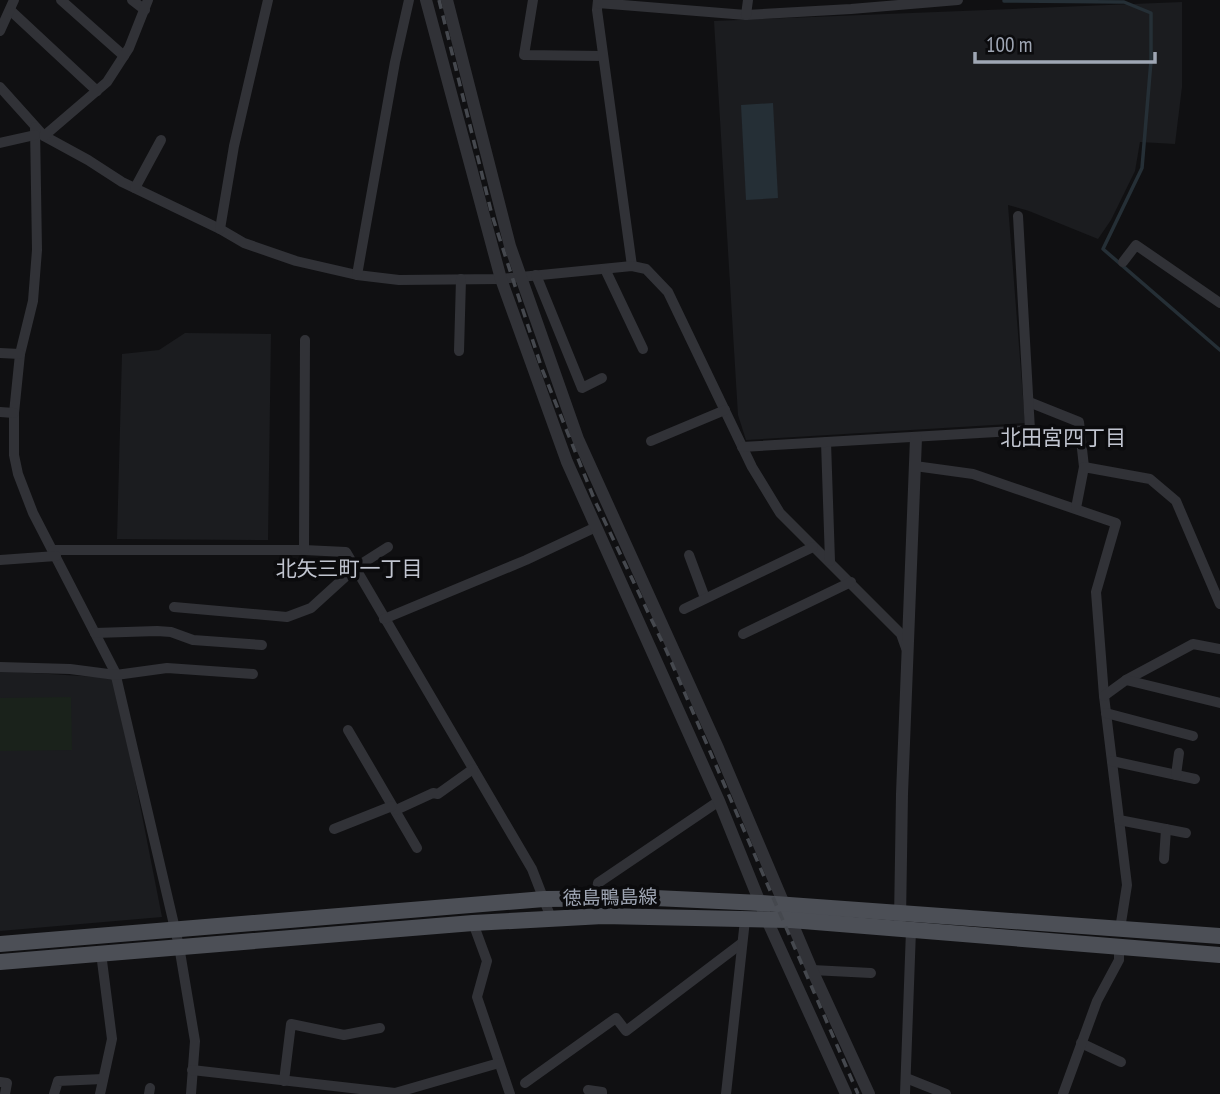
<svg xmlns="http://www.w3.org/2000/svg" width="1220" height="1094" font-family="'PT Sans Narrow','Noto Sans JP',sans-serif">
<rect width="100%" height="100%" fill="#101012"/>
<g fill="#1b1c1f">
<polygon points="1182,2 1182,87 1175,144 1140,142 1135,171 1111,220 1098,239 1029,211 1008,205 1025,423 746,440 738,415 714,21"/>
<polygon points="185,333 271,334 268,540 117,539 122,354 159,350"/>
<polygon points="0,671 115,678 162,917 0,931"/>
</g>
<polygon fill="#1a221b" points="71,697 72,750 0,751 0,698"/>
<polygon fill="#252f36" points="773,103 778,198 746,200 741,105"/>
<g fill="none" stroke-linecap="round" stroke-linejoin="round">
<polyline stroke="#252f36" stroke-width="3.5" points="1004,1 1124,2 1151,13 1151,61 1142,168 1103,249 1220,350"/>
<g stroke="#313237" stroke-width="10">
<polyline points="61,0 124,56"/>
<polyline points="132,0 145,10"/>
<polyline points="533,0 524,55 603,56"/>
<polyline points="598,0 597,10 632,266"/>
<polyline points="598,3 746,15 851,9 958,0"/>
<polyline points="10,10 97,91"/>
<polyline points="746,15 748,0"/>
<polyline points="0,31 14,0"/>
<polyline points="0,87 44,136 88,160 122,182 220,229 244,243 296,261 357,275 399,280 501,279 632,266 646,269 668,292 752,467 780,513 901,634 906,648"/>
<polyline points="35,127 37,250 33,301 20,354 14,413 14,455 18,474 33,513 115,672 179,946 195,1041 191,1094"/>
<polyline points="44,136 107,82 129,48 148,0"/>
<polyline points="0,143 35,135"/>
<polyline points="135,188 161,140"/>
<polyline points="220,229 234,146 268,0"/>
<polyline points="1123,262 1136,245 1220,303"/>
<polyline points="605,269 643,349"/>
<polyline points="357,275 395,62 409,0"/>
<polyline points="536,275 582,388 602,378"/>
<polyline points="459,351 461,279"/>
<polyline points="0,353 20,354"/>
<polyline points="1029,402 1079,422 1084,467"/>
<polyline points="0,412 14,413"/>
<polyline points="651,441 725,410"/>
<polyline points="826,442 830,561"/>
<polyline points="742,447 1030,430 1018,216"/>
<polyline points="915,466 973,474 1116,523 1096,592 1104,696 1127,885 1120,929"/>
<polyline points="1076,508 1084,467 1150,479 1176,501 1220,604"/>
<polyline points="53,550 304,550 346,552 532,869 551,918"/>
<polyline points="304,550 305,340"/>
<polyline points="689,555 705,598"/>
<polyline points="0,560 56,556"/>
<polyline points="174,607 287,617 311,608 355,568 388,547"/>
<polyline points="684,609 813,547"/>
<polyline points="384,619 526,560 596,527"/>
<polyline points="95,633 157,631 171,632 193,640 262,645"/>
<polyline points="743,634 851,582"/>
<polyline points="0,667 70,669 116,675 167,668 253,674"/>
<polyline points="1126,680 1193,644 1220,649"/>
<polyline points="1104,696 1126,680 1220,703"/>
<polyline points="1106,713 1193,736"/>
<polyline points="348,730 417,848"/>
<polyline points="1112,761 1195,779"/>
<polyline points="1176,775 1179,753"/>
<polyline points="396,810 433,793 438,794 473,769"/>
<polyline points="1119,820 1186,833"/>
<polyline points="334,829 392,806"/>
<polyline points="1164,859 1166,829"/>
<polyline points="596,898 598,883 719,801"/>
<polyline points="473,923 487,961 477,997 510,1094"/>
<polyline points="812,970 871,973"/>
<polyline points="1081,1043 1121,1062"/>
<polyline points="192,1070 395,1093 499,1063"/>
<polyline points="906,1078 946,1094"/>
<polyline points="284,1081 291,1024 344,1035 380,1028"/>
<polyline points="0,1082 7,1083 5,1094"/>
<polyline points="525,1083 616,1018 626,1031 742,943"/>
<polyline points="588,1090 602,1092 602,1094"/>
<polyline points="54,1094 58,1081 103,1079"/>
<polyline points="100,1094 112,1039 101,953"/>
<polyline points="149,1094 150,1088"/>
<polyline points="726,1094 745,920"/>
<polyline points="905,1094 911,930"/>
<polyline points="1063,1094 1097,1001 1119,960 1119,948"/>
</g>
<g stroke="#313237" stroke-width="12">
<polyline points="426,0 501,279 567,462 719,801 767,920 846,1094"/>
<polyline points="447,0 510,246 578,439 718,748 812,970 869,1094"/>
<polyline points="900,920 902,794 916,438"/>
</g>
<g stroke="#4c4f56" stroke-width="16">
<polyline points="0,944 544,899 655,898 761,903 1220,936"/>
<polyline points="0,962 473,923 603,916 791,920 1220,955"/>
</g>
<polyline stroke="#45484e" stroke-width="3.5" stroke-dasharray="9 7" stroke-linecap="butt" points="439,0 492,215 542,369 595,501 667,652 858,1094"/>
</g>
<g text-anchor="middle" stroke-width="7" stroke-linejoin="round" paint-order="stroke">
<g font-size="19" fill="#9fa6b4" stroke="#0b0b0d">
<text transform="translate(610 897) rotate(-1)" y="7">徳島鴨島線</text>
</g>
<g font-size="21" fill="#c1c5d0" stroke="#0b0b0d">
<text x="1063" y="445">北田宮四丁目</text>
<text x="349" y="576">北矢三町一丁目</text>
</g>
</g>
<path d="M975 52v10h180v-10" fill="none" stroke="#9fa6b4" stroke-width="3.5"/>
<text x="986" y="52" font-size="21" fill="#9fa6b4" stroke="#0b0b0d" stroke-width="5" paint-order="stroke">100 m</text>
</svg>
